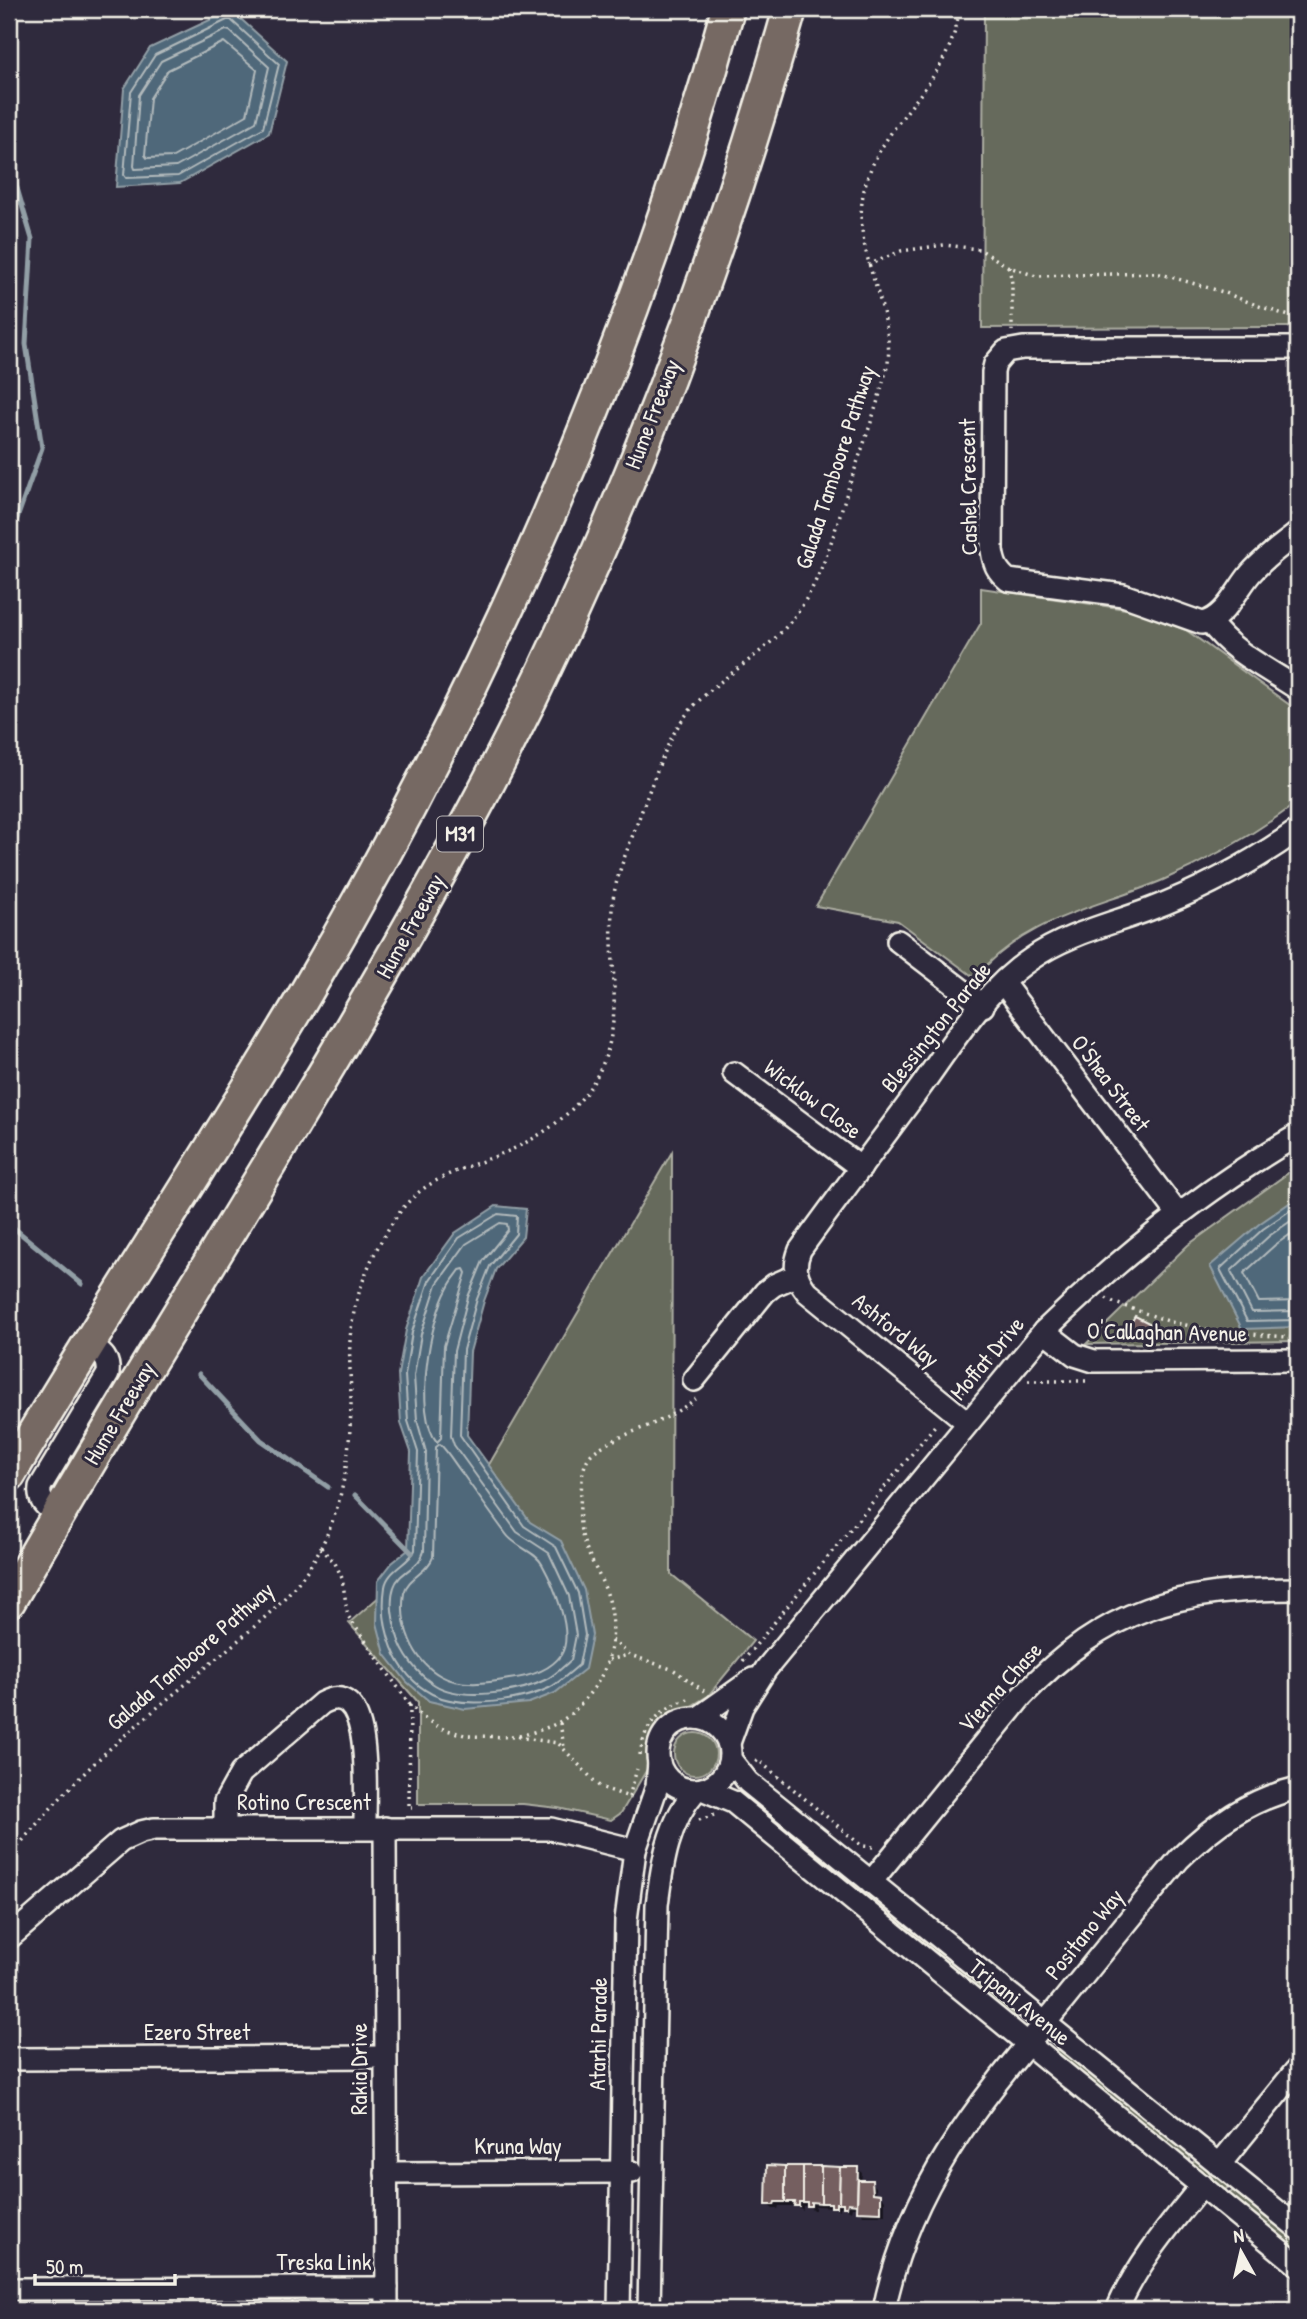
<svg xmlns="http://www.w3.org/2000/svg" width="1307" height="2319" font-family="'Patrick Hand',sans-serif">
<rect width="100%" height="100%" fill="#2f2a3d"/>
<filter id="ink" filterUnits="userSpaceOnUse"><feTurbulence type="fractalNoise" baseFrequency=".0143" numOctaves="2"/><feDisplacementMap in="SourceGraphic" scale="14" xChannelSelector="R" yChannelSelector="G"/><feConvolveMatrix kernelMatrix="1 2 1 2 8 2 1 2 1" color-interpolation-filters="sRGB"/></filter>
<g filter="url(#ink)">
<g fill="#666a5c" stroke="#adaea2" stroke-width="2">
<polygon points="984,9 1298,9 1298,327 982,328"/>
<path d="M981 588 1133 610 1186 630 1298 711V802C1256 833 1211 859 1163 880 1094 909 1026 917 975 978L898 921 816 906 981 623Z"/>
<polygon points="672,1152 671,1574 753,1641 708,1696 661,1724 652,1761 621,1813 611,1820 558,1808 523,1804 418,1804 418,1702 349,1623 446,1538"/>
<polygon points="1298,1166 1298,1341 1086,1344 1188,1245"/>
<circle cx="695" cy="1754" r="21"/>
<polygon points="741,1788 840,1868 835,1875 736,1794"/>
<polygon points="843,1871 887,1906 882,1913 838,1878"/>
<polygon points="889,1910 1019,2014 1011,2021 885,1915"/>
<polygon points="1062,2047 1193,2154 1187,2162 1054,2054"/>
<polygon points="1196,2158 1232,2182 1222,2194 1189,2168"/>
<polygon points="1237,2187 1298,2237 1298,2256 1228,2195"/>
</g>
<g fill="#50687a" stroke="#929fa6" stroke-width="2">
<polygon points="231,10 287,61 269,133 180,183 116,187 124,89 150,48"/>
<polygon points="1298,1197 1298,1327 1242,1329 1210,1266 1259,1224"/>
<polygon points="496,1206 526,1209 523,1237 496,1269 484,1301 470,1352 467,1435 530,1522 561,1541 584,1590 592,1635 585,1669 555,1693 529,1703 465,1709 429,1701 407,1682 385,1654 377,1623 378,1581 392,1563 408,1550 411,1452 401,1423 398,1374 406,1330 423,1277 455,1233"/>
</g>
<polygon fill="#0007" points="857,2169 862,2173 861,2182 871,2182 876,2187 877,2195 881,2195 885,2200 885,2215 863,2215 859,2207 852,2207 851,2211 845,2207 840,2207 840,2210 834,2207 815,2206 815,2210 813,2210 809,2206 803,2206 803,2210 797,2206 779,2206 778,2209 773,2209 768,2205"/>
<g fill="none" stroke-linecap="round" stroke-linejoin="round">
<g stroke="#b2babc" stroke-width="2">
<polygon points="227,20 231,20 279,64 263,128 178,176 126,178 124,175 131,92 155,55"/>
<polygon points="226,30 230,31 269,67 256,122 176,167 135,169 134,166 139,95 161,61"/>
<polygon points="224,42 257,70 247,115 173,157 147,158 145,155 150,98 168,70"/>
<polyline points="1298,1205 1263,1229 1220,1269 1247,1321 1298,1320"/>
<path d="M498 1214 517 1216 516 1234 490 1266 477 1299 463 1350 460 1435 524 1526 556 1547 578 1593 585 1635 579 1665C569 1673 559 1683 549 1688 520 1702 461 1709 432 1694 394 1674 379 1626 385 1587 387 1570 409 1564 415 1550L418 1452 408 1421 405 1375 412 1332 429 1281 459 1238Z"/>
<polyline points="1298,1216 1269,1236 1231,1271 1252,1312 1298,1311"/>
<path d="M500 1223 507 1224 508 1230 483 1261 468 1297 454 1351 451 1436 454 1445 517 1532 549 1553 569 1596 576 1635 571 1660C563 1667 554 1676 545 1680 520 1693 460 1701 435 1685 418 1675 402 1654 397 1635 393 1622 389 1601 394 1587 399 1571 420 1568 424 1551L426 1452 417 1420 414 1376 421 1334 437 1284 466 1244Z"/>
<polyline points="1298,1229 1275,1245 1244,1273 1259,1302 1298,1301"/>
<path d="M464 1269 466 1273 444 1346 441 1438 437 1442C413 1413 430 1319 448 1288 451 1281 456 1276 460 1270Z"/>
<path d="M440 1444C448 1452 455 1464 462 1473 477 1494 491 1514 506 1534 515 1547 535 1551 542 1564 553 1584 575 1633 561 1655 550 1671 526 1677 509 1679 488 1683 460 1687 441 1676 412 1660 399 1624 404 1593 407 1578 428 1572 433 1557L436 1447Z"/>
</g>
<g stroke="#929fa6" stroke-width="5">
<polyline points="9,146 16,185 32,239 26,344 42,448 9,541"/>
<polyline points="9,1224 82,1284"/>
<polyline points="199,1374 261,1440 328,1487"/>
<polyline points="355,1495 412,1553"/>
</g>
</g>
<g fill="#745e61" stroke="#f4f1e8" stroke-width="2">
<polygon points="1135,1316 1151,1324 1146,1334 1129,1326"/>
<polygon points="767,2165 785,2166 785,2202 775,2202 774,2205 766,2205"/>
<polygon points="785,2166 803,2166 803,2202 799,2202 799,2206 794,2206 795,2202 785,2202"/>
<polygon points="803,2166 821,2166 821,2203 811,2202 811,2206 807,2206 807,2202 803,2202"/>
<polygon points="821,2166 840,2167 839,2203 836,2203 836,2207 831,2207 831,2203 821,2203"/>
<polygon points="840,2167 858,2167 857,2204 848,2203 847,2207 843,2207 843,2203 839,2203"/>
<polygon points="858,2180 872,2180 873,2193 881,2194 881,2212 857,2211"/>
</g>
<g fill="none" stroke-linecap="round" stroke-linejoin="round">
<g stroke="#f4f1e8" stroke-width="26">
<g id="minor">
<path d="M1298 348H1023L1006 351 995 364 993 372 992 550C994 564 997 571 1008 580L1123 595 1202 623C1225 619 1237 589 1251 573 1265 557 1282 545 1298 533"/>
<path d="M1210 622C1232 653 1267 668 1298 689"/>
<polyline points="898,941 983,1006"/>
<polyline points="1003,983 1178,1214"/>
<polyline points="734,1073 861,1168"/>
<polyline points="1044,1331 1075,1355 1094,1361 1298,1360"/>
<polyline points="694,1380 765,1292 774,1285 797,1275"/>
<path d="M967 1422 807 1292C796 1278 793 1267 800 1250 838 1197 878 1145 917 1092 950 1047 983 991 1031 959 1067 934 1108 925 1148 910 1201 890 1253 862 1298 830"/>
<path d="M57 1515C46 1506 38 1502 40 1487L108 1374C110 1358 101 1353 89 1344"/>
<polyline points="698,1718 753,1679"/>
<circle cx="694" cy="1754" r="36"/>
<path d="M729 1743 742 1707 766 1669 1044 1331C1121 1256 1205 1189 1298 1135"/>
<polyline points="730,1759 748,1782 1298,2228"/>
<polyline points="702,1789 733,1802 1298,2265"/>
<path d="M225 1828V1802L241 1773 322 1703C376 1674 364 1801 365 1828"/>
<polyline points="385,1828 387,2310"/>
<path d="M871 1882 1022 1696C1107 1607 1178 1589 1298 1589"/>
<polyline points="9,1938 121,1841 141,1832 154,1829 551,1829 635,1850"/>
<polyline points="9,2059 385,2057"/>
<polyline points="1219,2165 1298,2068"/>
<polyline points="386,2173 632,2172"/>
<polyline points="9,2289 387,2288"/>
<polyline points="619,2310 626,1920 635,1850 657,1786 659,1762"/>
<path d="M649 2310 657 1905C662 1864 668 1822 696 1790"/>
<path d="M884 2310C910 2181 983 2098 1064 2000 1102 1953 1140 1906 1179 1859 1213 1825 1250 1799 1298 1788"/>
<path d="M1117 2310C1137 2263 1170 2225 1202 2185"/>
</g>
</g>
<g stroke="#f4f1e8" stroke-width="37">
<g id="highway">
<path d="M9 1475C105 1312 211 1154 307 991 486 687 635 349 728 9"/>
<path d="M9 1601C163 1328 338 1068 484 791 614 543 714 277 790 9"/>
</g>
</g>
<g stroke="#f4f1e8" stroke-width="3.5" stroke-dasharray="2 5" stroke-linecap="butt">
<polyline points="868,265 901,251 944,245 979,249 1009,267 1036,276 1157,273 1223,292 1256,305 1298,319"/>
<polyline points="1009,267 1012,283 1012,331"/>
<polyline points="1106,1298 1115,1303 1171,1322 1215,1331 1298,1338"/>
<polyline points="1028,1381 1086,1381"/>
<polyline points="962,1392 1021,1324"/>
<polyline points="321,1548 335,1563 342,1578 348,1616 410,1705 424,1718 440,1728 468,1736 517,1737 558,1743 600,1787 632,1798"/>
<polyline points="612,1640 630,1655 674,1670 704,1691"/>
<polyline points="609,1660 628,1655"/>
<polyline points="743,1661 937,1423"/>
<polyline points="410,1705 409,1808 412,1808"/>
<polyline points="560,1723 564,1747"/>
<path d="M519 1736C557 1726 569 1721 593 1689 615 1660 619 1617 603 1584 596 1568 586 1552 582 1535 578 1521 580 1507 581 1493 582 1481 582 1467 589 1457 600 1441 651 1427 669 1416 678 1411 687 1405 696 1399"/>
<path d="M640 1755C644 1724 660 1709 688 1699"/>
<polyline points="756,1762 758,1760 862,1846 874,1847"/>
<polyline points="629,1797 637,1769"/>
<polyline points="699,1820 714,1815"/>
<path d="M9 1857C46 1812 85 1769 130 1731 162 1703 196 1676 229 1648 264 1619 300 1589 321 1547 344 1503 350 1452 351 1404 351 1379 348 1354 351 1330 356 1289 375 1245 400 1212 423 1180 459 1170 494 1157 536 1141 578 1114 599 1072 625 1020 609 964 612 909 614 879 628 849 638 821 649 792 659 762 673 735 698 687 750 667 785 628 821 588 833 535 849 486 863 446 878 405 888 363 894 301 848 249 865 186 883 118 952 83 959 9"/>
</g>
<use href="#minor" stroke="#2f2a3d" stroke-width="21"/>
<use href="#highway" stroke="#766964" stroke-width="32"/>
</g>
</g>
<g text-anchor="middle" stroke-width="6" stroke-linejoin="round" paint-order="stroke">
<rect fill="#2f2a3d" stroke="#b9b5b5" stroke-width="2" x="437" y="816.5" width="46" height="35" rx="5"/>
<g font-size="21" font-weight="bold" fill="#f4f1e8">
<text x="460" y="841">M31</text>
</g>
<g font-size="23" fill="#f4f1e8" stroke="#2f2a3d">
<text transform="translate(652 414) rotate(-69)" y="8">Hume Freeway</text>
<text transform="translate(835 467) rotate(-72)" y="8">Galada Tamboore Pathway</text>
<text transform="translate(968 487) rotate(-91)" y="8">Cashel Crescent</text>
<text transform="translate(410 926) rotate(-61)" y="8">Hume Freeway</text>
<text transform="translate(936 1027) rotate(-51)" y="8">Blessington Parade</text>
<text transform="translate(1111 1083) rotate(53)" y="8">O'Shea Street</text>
<text transform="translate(813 1099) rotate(37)" y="8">Wicklow Close</text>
<text transform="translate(896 1330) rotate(39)" y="8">Ashford Way</text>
<text transform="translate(1167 1332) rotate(1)" y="8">O'Callaghan Avenue</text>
<text transform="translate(987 1358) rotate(-50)" y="8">Moffat Drive</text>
<text transform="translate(119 1413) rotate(-59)" y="8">Hume Freeway</text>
<text transform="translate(190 1656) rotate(-41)" y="8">Galada Tamboore Pathway</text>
<text transform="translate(1000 1687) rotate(-48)" y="8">Vienna Chase</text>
<text x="304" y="1810">Rotino Crescent</text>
<text transform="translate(1084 1934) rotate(-51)" y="8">Positano Way</text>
<text transform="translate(1020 2002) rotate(39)" y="8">Tripani Avenue</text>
<text x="197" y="2040">Ezero Street</text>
<text transform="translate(598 2034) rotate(-89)" y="8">Atarhi Parade</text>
<text transform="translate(359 2069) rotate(-90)" y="8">Rakia Drive</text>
<text x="518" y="2154">Kruna Way</text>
<text x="324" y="2270">Treska Link</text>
</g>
</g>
<rect width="1307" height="2319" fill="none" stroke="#2f2a3d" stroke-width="35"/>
<rect x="18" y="18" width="1272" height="2284" fill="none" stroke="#f4f1e8" stroke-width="2.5" filter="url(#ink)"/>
<g transform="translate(1241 2252) rotate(352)" stroke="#2f2a3d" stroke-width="5" paint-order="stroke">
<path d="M0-5L12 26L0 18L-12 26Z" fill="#f4f1e8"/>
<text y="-10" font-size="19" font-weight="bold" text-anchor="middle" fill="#f4f1e8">N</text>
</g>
<path d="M35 2274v10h140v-10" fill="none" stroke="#f4f1e8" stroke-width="3.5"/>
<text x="46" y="2274" font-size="21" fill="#f4f1e8" stroke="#2f2a3d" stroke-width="5" paint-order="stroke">50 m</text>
</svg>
